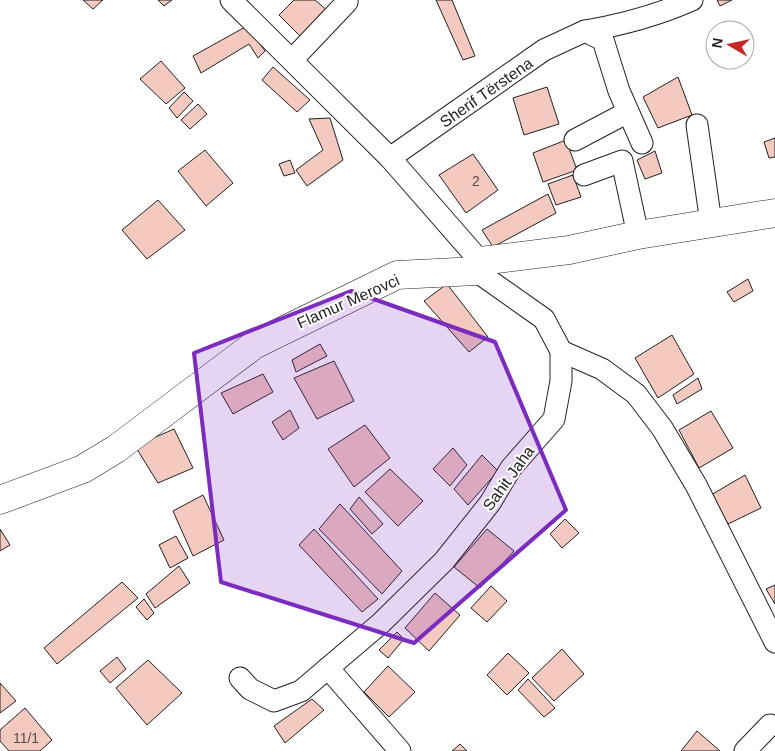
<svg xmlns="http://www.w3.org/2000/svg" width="775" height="751" font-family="Arial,sans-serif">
<rect width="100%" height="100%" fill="#fff"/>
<g fill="#f3c9c0" stroke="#222">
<polygon points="83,0 103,0 93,9"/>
<polygon points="158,0 172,0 164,6"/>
<polygon points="294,0 315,0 328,11 303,39 279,15"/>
<polygon points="436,0 452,0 475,56 463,60"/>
<polygon points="717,0 732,0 720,6"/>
<polygon points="247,26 265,51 258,58 249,44 201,73 193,56"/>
<polygon points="161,61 185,88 166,104 140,79"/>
<polygon points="273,67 310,100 297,112 262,80"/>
<polygon points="678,77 692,115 658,128 643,97"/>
<polygon points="547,87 559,124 524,135 513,98"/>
<polygon points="184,92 193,101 177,118 169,108"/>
<polygon points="198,104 207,114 190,129 181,120"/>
<polygon points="330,118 343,160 307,186 296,170 323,150 309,119"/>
<polygon points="775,138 775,157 769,158 764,142"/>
<polygon points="566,140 577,170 543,182 533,153"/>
<polygon points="205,150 233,183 206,206 178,171"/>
<polygon points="655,151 662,173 645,179 637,160"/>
<polygon points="473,154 498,190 466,213 439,175"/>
<polygon points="290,160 295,173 284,176 279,164"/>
<polygon points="573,175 581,197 556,205 548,184"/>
<polygon points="548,194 556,213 493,247 482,230"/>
<polygon points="158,200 185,230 147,259 122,230"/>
<polygon points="748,279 753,291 734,302 727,292"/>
<polygon points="447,284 488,337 469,352 424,301"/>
<polygon points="672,335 694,374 658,398 635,358"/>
<polygon points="320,344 327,356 296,372 292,360"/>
<polygon points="334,361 354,401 317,419 294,378"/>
<polygon points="263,374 273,392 233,414 221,393"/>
<polygon points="698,378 702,389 677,404 673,395"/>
<polygon points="290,410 299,428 283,440 272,422"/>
<polygon points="711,411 733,448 699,468 679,430"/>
<polygon points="365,425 390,458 354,487 328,449"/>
<polygon points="174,429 193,468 158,483 135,446"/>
<polygon points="453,448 467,465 450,486 433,469"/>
<polygon points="482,455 498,471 468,505 454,489"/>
<polygon points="390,469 423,501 398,526 365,492"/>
<polygon points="745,475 761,508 728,524 711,495"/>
<polygon points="203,495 224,540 193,556 173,511"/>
<polygon points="359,497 383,524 372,534 350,509"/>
<polygon points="340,504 402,571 382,594 319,529"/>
<polygon points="565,519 579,533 562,548 550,534"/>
<polygon points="0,529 10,545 0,551"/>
<polygon points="314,529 378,599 362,612 299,545"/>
<polygon points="487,529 514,551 480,588 454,567"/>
<polygon points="176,536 188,558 170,568 159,545"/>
<polygon points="179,566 190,583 155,608 146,594"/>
<polygon points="122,582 138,598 57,664 44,648"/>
<polygon points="775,585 775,604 766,589"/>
<polygon points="491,586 507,601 487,622 471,608"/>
<polygon points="435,593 460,615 429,651 405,628"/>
<polygon points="144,599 154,613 147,620 136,607"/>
<polygon points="397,632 404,639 388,658 379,650"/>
<polygon points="562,649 584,674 554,701 532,678"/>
<polygon points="508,653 529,673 507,695 487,675"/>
<polygon points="117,657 126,669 110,683 100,671"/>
<polygon points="148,660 182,693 147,725 116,688"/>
<polygon points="388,666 415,692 389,717 364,692"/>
<polygon points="528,679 555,708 544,717 518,690"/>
<polygon points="0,683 16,701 0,713"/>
<polygon points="312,699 324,710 285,743 274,726"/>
<polygon points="25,708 52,740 40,751 9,751 0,741 0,730"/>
<polygon points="697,731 720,751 681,751"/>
<polygon points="460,744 467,751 452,751"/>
</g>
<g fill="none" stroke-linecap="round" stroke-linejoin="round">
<g stroke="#222" stroke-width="23">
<g id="street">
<polyline points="231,0 390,158 480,261"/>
<path d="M585 31C622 25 658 15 692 0"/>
<polyline points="292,60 347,2 346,0"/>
<polyline points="697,125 711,223"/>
<polyline points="575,140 628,112"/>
<polyline points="390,158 544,50 585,31 603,40 619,91 642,143"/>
<polyline points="584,175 622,161 638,235"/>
<polyline points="561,351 602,369 636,394 662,428 696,485 775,642"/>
<polyline points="328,668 400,751"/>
<polyline points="240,678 250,689 274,701 301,691 381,623 444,561 490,503 511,468 554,419 561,381 561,351 544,319 476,271"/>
<polyline points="745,751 770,725"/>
</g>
</g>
<g stroke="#222" stroke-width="29">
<polyline id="secondary" points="0,500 83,469 116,449 254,345 397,275 476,271 480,261 569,250 638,235 775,213"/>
</g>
<use href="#street" stroke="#fff" stroke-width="21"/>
<use href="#secondary" stroke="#fff" stroke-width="28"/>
</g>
<path fill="#7b2cbf" fill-opacity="0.2" stroke="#7b2cbf" stroke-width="4" stroke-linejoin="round" d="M351 291 495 342 566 510 414 643 221 582 194 353Z"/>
<g text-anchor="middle" stroke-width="4" stroke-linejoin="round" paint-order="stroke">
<g font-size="14" fill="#564c4a">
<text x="476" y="186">2</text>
<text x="26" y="743">11/1</text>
</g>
<g font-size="16" fill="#222" stroke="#fff">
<text transform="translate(486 92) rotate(-35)" y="6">Sherif Tërstena</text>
<text transform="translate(348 301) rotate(-24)" y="6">Flamur Merovci</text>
<text transform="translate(508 478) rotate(-54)" y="6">Sahit Jaha</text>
</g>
</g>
<g transform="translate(730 45) rotate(279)"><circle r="24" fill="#ffffff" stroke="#a7a7a7"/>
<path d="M0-4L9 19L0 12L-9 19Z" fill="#c62828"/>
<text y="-8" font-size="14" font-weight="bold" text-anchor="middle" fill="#222222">N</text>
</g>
</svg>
